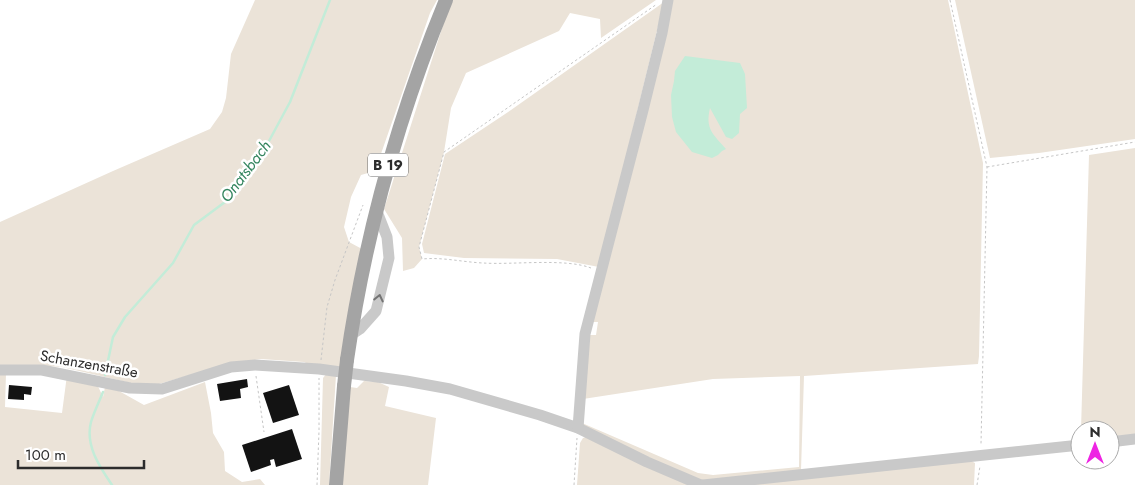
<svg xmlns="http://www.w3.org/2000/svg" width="1135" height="485" font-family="Jost,sans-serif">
<rect width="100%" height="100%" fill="#fff"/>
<g fill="#ebe3d8">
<polygon points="255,0 437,0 430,13 375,171 361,175 351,197 344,227 349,242 362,249 340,371 319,369 304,362 261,359 231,363 159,384 135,384 62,367 36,365 0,366 0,222 113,171 210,129 222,112 226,98 231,54"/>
<polygon points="453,0 656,0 601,38 600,19 570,13 559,31 466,73 451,108 444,152 419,247 422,259 414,268 403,271 402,238 384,209 445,19"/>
<polygon points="671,0 948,0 983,163 979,356 978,364 804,376 801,470 709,481 693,479 586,429 582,423 698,473 713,475 799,467 800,376 713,379 583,399 588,335 596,335 598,322 590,322"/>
<polygon points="955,0 1135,0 1135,139 1039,153 990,158"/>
<polygon points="664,2 599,267 557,259 464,258 424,253 422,244 445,154 511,110"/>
<polygon points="1135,148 1135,434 1110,437 1110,430 1081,430 1089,155"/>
<polygon points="0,373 6,373 5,407 62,413 67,375 96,382 103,397 105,387 119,391 144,405 205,382 211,413 213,433 224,452 225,471 242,482 260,479 265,485 0,485"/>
<polygon points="327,373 336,375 329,485 320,485 323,378"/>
<polygon points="364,381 378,382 389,387 385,406 436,418 428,485 342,485 350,387 357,388"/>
<polygon points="589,436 692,485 577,485 580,443 583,438"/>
<polygon points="969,460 975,463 974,485 731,485"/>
</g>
<path fill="#c3ecd8" d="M685 56 740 63 745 74 747 108 740 114 739 133 732 139 726 137 710 108C705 129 713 134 726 149L722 151 718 155 712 158 692 152 676 132 672 117 671 95 674 81 675 71Z"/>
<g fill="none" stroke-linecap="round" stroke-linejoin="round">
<g stroke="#c3ecd8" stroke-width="2.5">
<polyline points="105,375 113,337 125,317 173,263 194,225 225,202 262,154 290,102 330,0"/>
<path d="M103 392C99 402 94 412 91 422 85 445 99 466 112 485"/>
</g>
</g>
<g fill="#131313">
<polygon points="247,379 248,387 240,389 241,398 220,401 217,384"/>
<polygon points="9,385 32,387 31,395 24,394 24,400 8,399"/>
<polygon points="289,385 299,415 273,423 263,393"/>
<polygon points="292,429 302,459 276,467 274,459 270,460 271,465 251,472 242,445"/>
</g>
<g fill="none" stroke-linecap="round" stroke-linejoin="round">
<g stroke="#c6c6c6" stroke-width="1" stroke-dasharray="2.5 2.5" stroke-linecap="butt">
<polyline points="950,0 987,167 981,444"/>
<polyline points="987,167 1135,142"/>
<path d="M591 268C565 258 513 265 483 263 462 262 443 257 422 259L419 247 444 152 657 4"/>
<polyline points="321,360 327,307 335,280 363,205"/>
<polyline points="256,376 264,432"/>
<polyline points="317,485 319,431 319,378"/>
<polyline points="574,485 577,438"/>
<polyline points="977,485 980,466"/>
</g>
<g stroke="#c9c9c9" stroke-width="11">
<polyline points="351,335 360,329 376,311 389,258 387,237 376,209"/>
<polyline points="0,370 42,370 130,388 162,389 231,367 255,365 319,369 406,381 450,389 540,415 578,428 647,462 701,485"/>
<polyline points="578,428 585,334 643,110 662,33 668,0"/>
<polyline points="1110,442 1135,439"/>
<polyline points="703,485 1080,445"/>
</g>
<g stroke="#a4a4a4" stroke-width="14">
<path d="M347 360C365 236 398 116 446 0"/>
<polyline points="336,485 344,386"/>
</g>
<polyline stroke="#a4a4a4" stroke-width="14" points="344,386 347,360"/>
</g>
<defs><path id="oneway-chevron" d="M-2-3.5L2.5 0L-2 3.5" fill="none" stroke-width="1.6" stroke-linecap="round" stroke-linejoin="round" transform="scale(1.25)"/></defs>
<use stroke="#737373" href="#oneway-chevron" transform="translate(379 298) rotate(-77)"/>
<g text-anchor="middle" stroke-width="5" stroke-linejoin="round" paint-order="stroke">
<rect fill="#fff" stroke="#6b6b6b" stroke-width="1" x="368" y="153.5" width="40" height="23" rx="4"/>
<g font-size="14" font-weight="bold" fill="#2c2c2c">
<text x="388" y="170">B 19</text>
</g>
<g font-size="15" fill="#2c2c2c" stroke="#fff">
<text transform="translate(89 364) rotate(10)" y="5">Schanzenstraße</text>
</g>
<g font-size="16" font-style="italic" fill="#33855e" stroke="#fff">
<text transform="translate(245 171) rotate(-53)" y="6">Onatsbach</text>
</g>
</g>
<g transform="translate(1095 445)"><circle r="24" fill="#ffffff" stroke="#ababab"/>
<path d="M0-4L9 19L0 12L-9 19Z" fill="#ee24e3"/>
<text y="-8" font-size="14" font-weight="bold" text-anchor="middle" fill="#2c2c2c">N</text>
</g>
<path d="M18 460v8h126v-8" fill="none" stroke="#2c2c2c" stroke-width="2.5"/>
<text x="25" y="460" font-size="15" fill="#2c2c2c" stroke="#ffffff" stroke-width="4" paint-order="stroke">100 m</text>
</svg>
